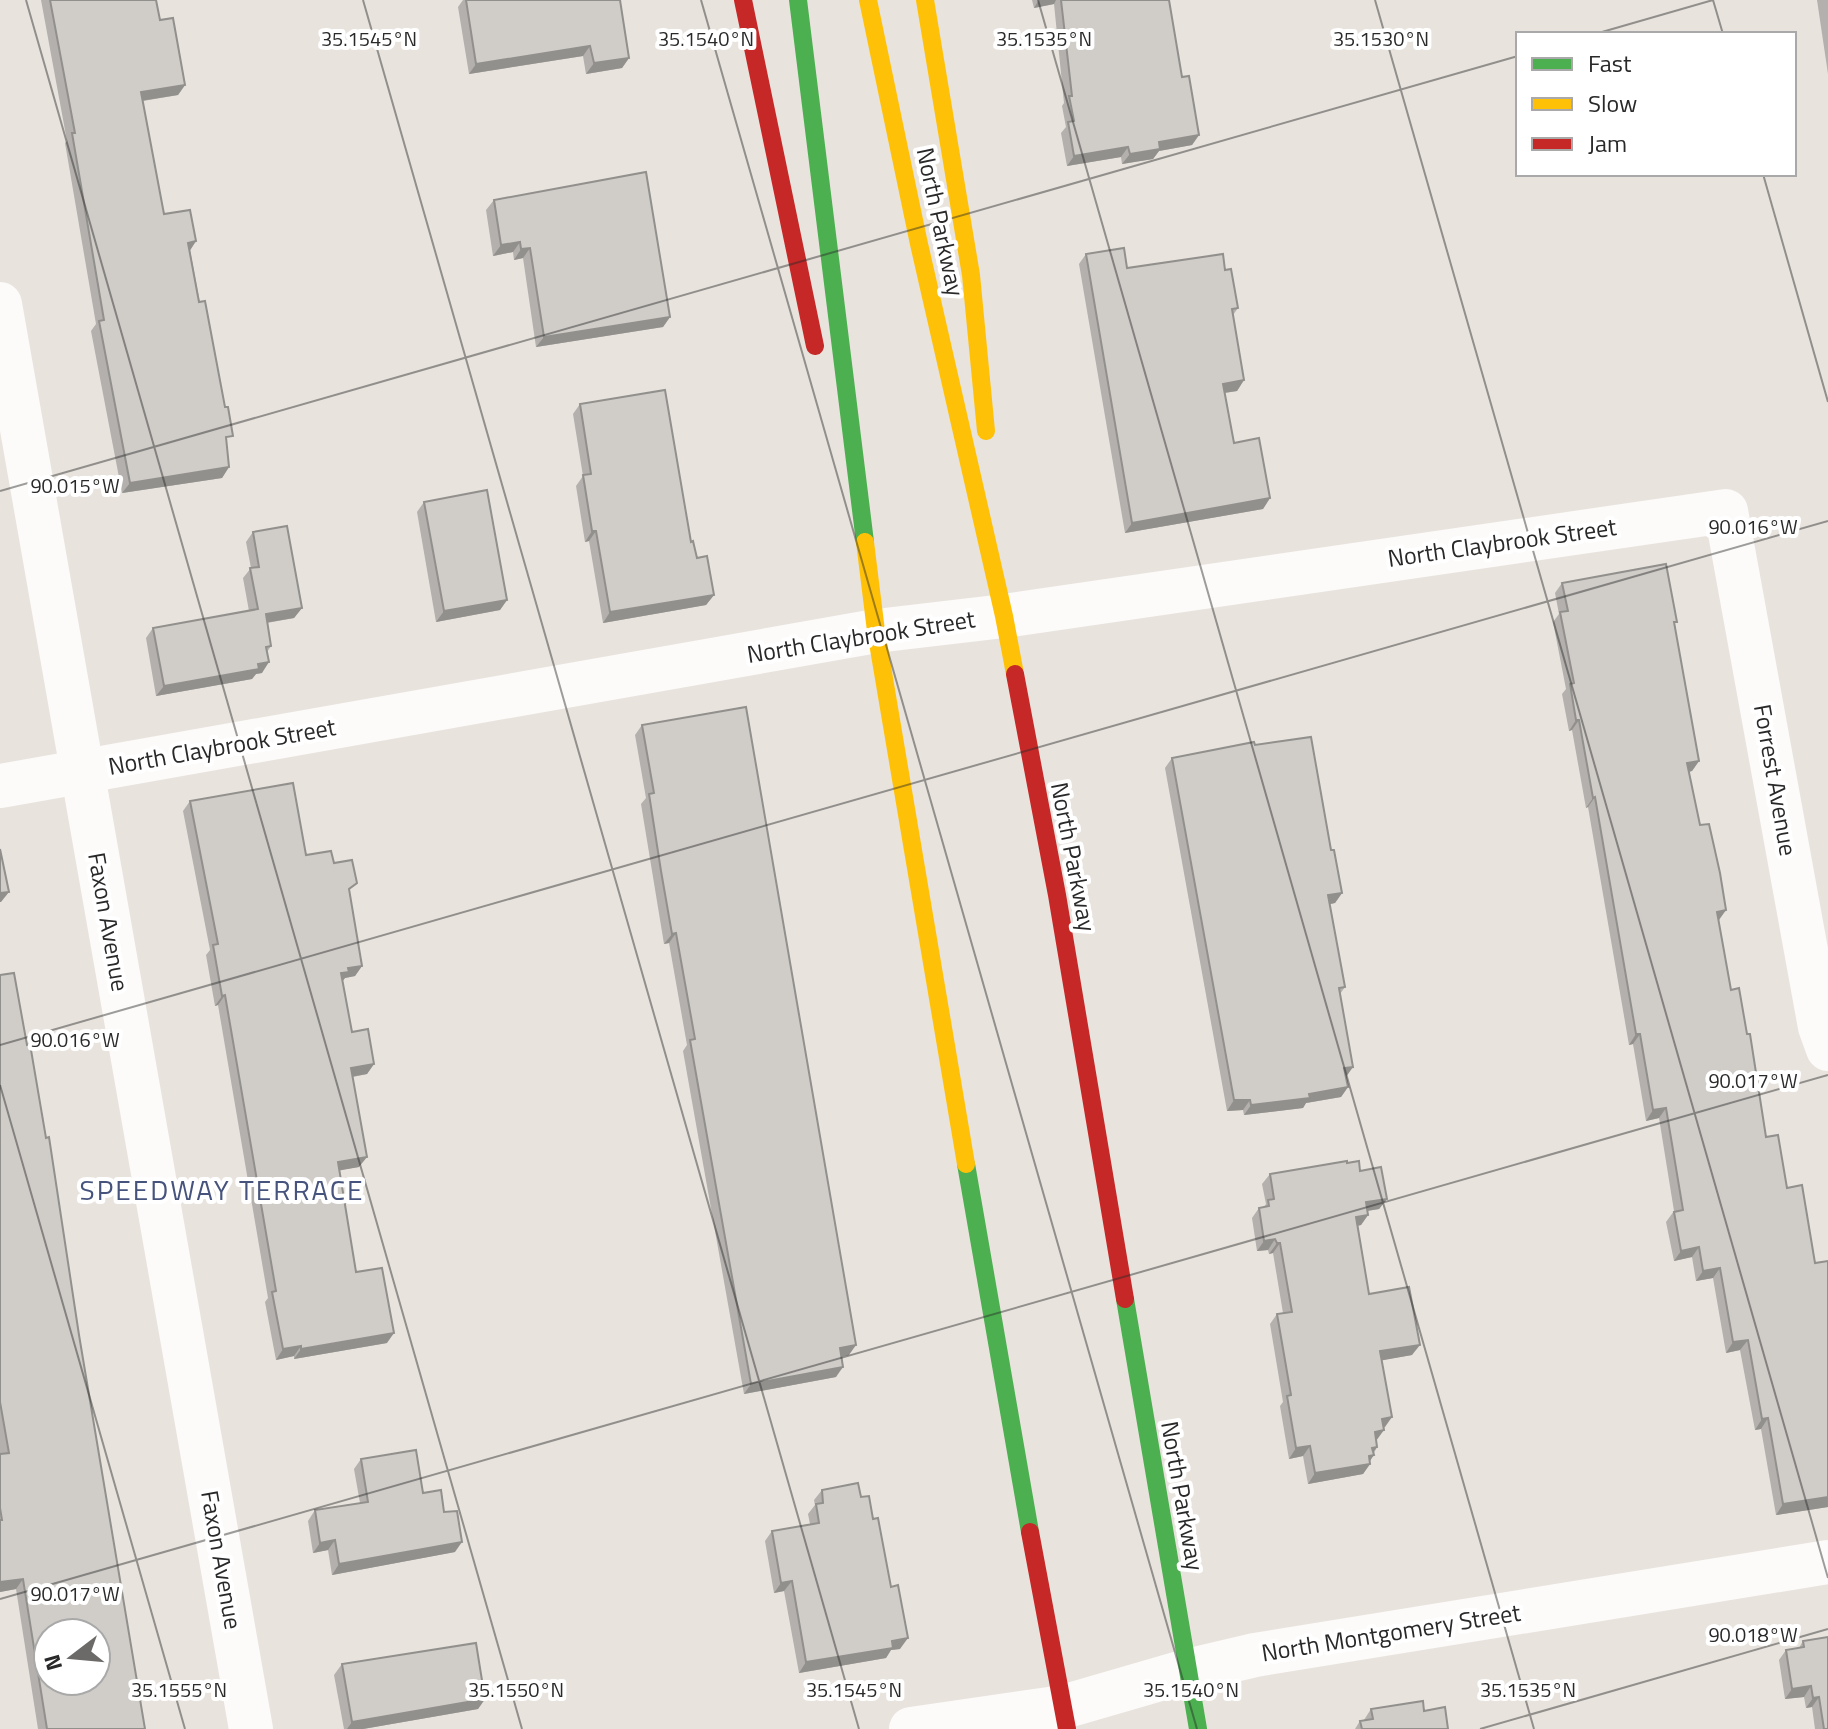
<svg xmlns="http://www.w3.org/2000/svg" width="1828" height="1729" font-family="'Titillium Web',sans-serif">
<rect width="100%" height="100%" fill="#e8e3dd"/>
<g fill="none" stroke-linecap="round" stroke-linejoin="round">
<g stroke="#fcfbfa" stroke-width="44">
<polyline points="0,304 251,1729"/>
<polyline points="0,786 876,631 1004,616 1726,511 1820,1027 1828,1049"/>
<polyline points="911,1729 1063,1707 1187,1671 1255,1655 1828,1562"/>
</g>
<g stroke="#4caf50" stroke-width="18">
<polyline points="798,0 865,542"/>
<polyline points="966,1164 1030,1532"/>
<polyline points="1125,1299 1198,1729"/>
</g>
<g stroke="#ffc107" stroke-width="18">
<polyline points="868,0 919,244 1004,616 1015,674"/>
<polyline points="925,0 971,275 986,431"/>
<polyline points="865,542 876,631 966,1164"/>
</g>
<g stroke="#c62828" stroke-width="18">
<polyline points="743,0 815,346"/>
<polyline points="1015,674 1057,895 1125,1299"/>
<polyline points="1030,1532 1067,1729"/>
</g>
</g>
<g fill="#b3b0ad">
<polygon points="41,0 156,0 160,20 185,85 178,95 143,101 164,214 196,241 190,250 227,445 229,467 222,478 122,493 91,331 96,324 65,143 67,141"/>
<polygon points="463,0 620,0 629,58 622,68 586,74 583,56 469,74 458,7"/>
<polygon points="1032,0 1169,0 1182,77 1199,135 1192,145 1159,151 1153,159 1122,164 1121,157 1067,166 1061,133 1066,127 1062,106 1064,103 1054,4 1034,8"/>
<polygon points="1817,0 1828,0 1828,74"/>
<polygon points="494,200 670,317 663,327 536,347 523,258 514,260 513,252 493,256 486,210"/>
<polygon points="1086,254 1127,268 1225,270 1238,308 1233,315 1244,380 1237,391 1225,393 1234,443 1270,498 1263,509 1125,533 1079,264"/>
<polygon points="580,404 691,542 714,595 706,605 603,623 589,541 585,542 576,486 583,476 573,414"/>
<polygon points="424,502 507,600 500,610 436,622 417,512"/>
<polygon points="253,532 302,608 294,618 267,623 271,646 267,652 262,673 256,674 252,679 156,696 146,638 153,628 249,611 243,578 251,568 246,542"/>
<polygon points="1562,583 1674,626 1699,761 1692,771 1689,772 1700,825 1726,910 1718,920 1731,990 1766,1137 1787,1188 1815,1263 1828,1261 1828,1507 1776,1515 1761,1429 1755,1430 1740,1350 1726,1353 1713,1278 1696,1281 1692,1257 1674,1261 1666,1222 1674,1211 1659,1118 1646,1121 1633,1044 1629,1045 1588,807 1586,808 1572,730 1569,731 1562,694 1566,689 1553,622 1559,614 1555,593"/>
<polygon points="642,725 849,1355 841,1357 836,1377 744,1394 683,1051 687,1045 669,943 664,944 641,804 646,798 635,735"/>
<polygon points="1255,745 1331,850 1342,893 1335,903 1330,904 1345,987 1340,994 1348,1087 1341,1097 1306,1103 1303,1108 1244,1115 1243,1110 1227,1111 1165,768 1172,758"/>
<polygon points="190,801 306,855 334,863 349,893 362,966 355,976 345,978 342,981 352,1032 374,1064 367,1074 353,1077 359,1167 339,1170 356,1272 387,1343 294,1359 294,1356 276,1360 265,1302 268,1298 218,1005 215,1006 206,955 210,950 183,811"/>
<polygon points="0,975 79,1335 145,1729 38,1729 16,1589 0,1592"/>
<polygon points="1347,1163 1360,1171 1387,1199 1379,1209 1368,1211 1368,1215 1361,1225 1358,1226 1369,1294 1412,1355 1382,1360 1385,1427 1383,1428 1376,1441 1377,1447 1370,1461 1370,1464 1363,1474 1308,1484 1303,1456 1289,1459 1280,1406 1283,1402 1270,1324 1277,1314 1283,1313 1273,1253 1269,1254 1268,1250 1257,1251 1252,1218 1259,1208 1264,1207 1266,1204 1262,1184 1270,1174"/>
<polygon points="361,1459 423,1493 444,1512 455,1552 332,1575 328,1550 313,1553 308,1521 315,1510 360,1503 354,1469"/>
<polygon points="822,1490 861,1497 873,1519 900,1649 891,1650 886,1658 799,1673 784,1591 774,1593 765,1541 772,1531 810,1524 808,1514 815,1505 814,1500"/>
<polygon points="1803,1641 1828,1729 1815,1729 1812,1707 1806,1708 1804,1697 1785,1699 1779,1660 1786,1650 1799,1648"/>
<polygon points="342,1664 485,1699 478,1709 363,1729 344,1729 334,1675"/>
<polygon points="1371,1709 1424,1711 1448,1729 1355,1729 1360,1721 1364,1720"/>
</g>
<g fill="#92908d">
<polygon points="1039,0 1056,0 1054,4 1034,8"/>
<polygon points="590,46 583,56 469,74 476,64"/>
<polygon points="629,58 622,68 586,74 594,63"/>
<polygon points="185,85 178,95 134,102 141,92"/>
<polygon points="1199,135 1192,145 1159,151 1153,159 1122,164 1130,154 1159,142"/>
<polygon points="1128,147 1121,157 1067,166 1074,156"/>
<polygon points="196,241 189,252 188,243"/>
<polygon points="520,242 513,252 493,256 501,245"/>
<polygon points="530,248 523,258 514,260 521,249"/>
<polygon points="670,317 663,327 536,347 544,337"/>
<polygon points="1244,380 1237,391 1216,394 1223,384"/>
<polygon points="229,467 222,478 122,493 130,483"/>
<polygon points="1270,498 1263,509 1125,533 1132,523"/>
<polygon points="592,531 596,531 589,541 585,542"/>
<polygon points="714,595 706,605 603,623 610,612"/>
<polygon points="507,600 500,610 436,622 444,611"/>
<polygon points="302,608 294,618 258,624 266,614"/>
<polygon points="269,662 262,673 256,674 252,679 156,696 164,686"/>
<polygon points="1576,720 1579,720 1572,730 1569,731"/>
<polygon points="1699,761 1692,771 1680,774 1687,763"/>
<polygon points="1595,797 1588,807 1586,808 1593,798"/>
<polygon points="9,892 1,902 0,902 0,893"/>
<polygon points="1342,893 1335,903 1321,906 1328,895"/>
<polygon points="1726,910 1719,920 1710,922 1717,912"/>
<polygon points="676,933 669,943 664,944 672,934"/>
<polygon points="362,966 355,976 345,978 342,982 341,973 348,968"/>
<polygon points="225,995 218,1005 215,1006 222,996"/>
<polygon points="1636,1034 1640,1034 1633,1044 1629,1045"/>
<polygon points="374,1064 367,1074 344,1078 351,1068"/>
<polygon points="1353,1067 1346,1077 1344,1068"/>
<polygon points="1348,1087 1341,1097 1306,1103 1303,1108 1244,1115 1251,1105"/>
<polygon points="1234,1100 1250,1100 1243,1110 1227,1111"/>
<polygon points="1666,1108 1659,1118 1646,1121 1653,1110"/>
<polygon points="367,1157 359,1167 331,1172 338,1162"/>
<polygon points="1387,1199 1379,1209 1359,1212 1366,1202"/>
<polygon points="1368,1215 1361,1225 1349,1227 1356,1217"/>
<polygon points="1275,1239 1268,1250 1257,1251 1264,1241"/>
<polygon points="1277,1243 1280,1243 1273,1253 1269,1254"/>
<polygon points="1699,1247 1692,1257 1674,1261 1681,1251"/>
<polygon points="1720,1268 1713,1278 1696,1281 1703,1271"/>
<polygon points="394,1333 387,1343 294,1359 301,1349"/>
<polygon points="1748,1340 1740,1350 1726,1353 1733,1342"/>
<polygon points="856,1345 849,1355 833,1358 840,1348"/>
<polygon points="1420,1345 1412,1355 1373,1362 1380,1351"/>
<polygon points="301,1346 294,1356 276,1360 283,1349"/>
<polygon points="843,1367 836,1377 744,1394 751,1384"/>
<polygon points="1392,1417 1385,1427 1374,1429 1382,1419"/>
<polygon points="1768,1418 1761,1429 1755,1430 1762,1419"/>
<polygon points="1384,1430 1376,1441 1375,1432"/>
<polygon points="1310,1446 1303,1456 1289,1459 1296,1448"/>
<polygon points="1377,1447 1371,1455 1374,1455 1367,1465 1370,1464 1363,1474 1308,1484 1315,1473 1372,1448"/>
<polygon points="1828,1497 1828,1507 1776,1515 1783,1504"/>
<polygon points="335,1540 328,1550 313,1553 320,1543"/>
<polygon points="462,1542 455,1552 332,1575 339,1564"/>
<polygon points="23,1579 16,1589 0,1592 0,1582"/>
<polygon points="792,1581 784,1591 774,1593 781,1583"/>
<polygon points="908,1638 900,1649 891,1650 886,1658 799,1673 806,1662"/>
<polygon points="1811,1686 1804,1697 1785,1699 1792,1689"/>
<polygon points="1819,1697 1812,1707 1806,1708 1813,1698"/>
<polygon points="485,1699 478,1709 363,1729 347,1729 352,1722"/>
</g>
<g fill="#d0cdc9" stroke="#92908d" stroke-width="2" fill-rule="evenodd">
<polygon points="50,0 156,0 160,20 173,18 185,85 141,92 164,214 190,210 196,241 188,243 199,302 205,301 225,407 228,407 233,436 226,437 229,467 130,483 99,321 104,320 72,133 75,133"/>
<polygon points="466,0 620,0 629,58 594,63 590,46 476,64"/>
<polygon points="1061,0 1169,0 1182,77 1189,76 1199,135 1159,142 1160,149 1130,154 1128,147 1074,156 1068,122 1074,121 1069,96 1072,96"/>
<polygon points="646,172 670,317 544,337 530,248 521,249 520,242 501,245 494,200"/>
<polygon points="1124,248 1127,268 1223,254 1225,270 1231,269 1238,308 1232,309 1244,380 1223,384 1234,443 1259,438 1270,498 1132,523 1086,254"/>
<polygon points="665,390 691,542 693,541 697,558 707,556 714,595 610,612 596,531 592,531 583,475 591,474 580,404"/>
<polygon points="487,490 507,600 444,611 424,502"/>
<polygon points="287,526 302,608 266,614 271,646 266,647 269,662 258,664 259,669 164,686 153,628 258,609 250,568 259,567 253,532"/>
<polygon points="1666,564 1677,622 1674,622 1699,761 1687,763 1700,825 1709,824 1720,873 1726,910 1717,912 1731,990 1739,988 1747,1034 1750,1034 1766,1137 1778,1135 1787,1188 1802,1185 1815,1263 1828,1261 1828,1497 1783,1504 1768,1418 1762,1419 1748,1340 1733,1342 1720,1268 1703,1271 1699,1247 1681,1251 1674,1212 1683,1210 1666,1108 1653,1110 1640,1034 1636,1034 1595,797 1593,798 1579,720 1576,720 1570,684 1574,683 1560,612 1568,611 1562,583"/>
<polygon points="746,707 856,1345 840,1348 843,1367 751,1384 690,1040 695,1039 676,933 672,934 661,871 649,794 654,793 642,725"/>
<polygon points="1311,737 1331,850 1334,850 1342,893 1328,895 1345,987 1339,988 1353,1067 1344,1068 1348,1087 1309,1094 1310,1098 1251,1105 1250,1100 1234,1100 1172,758 1254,742 1255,745"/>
<polygon points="293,783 306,855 331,851 334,863 352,860 357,883 349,889 362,966 348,968 349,972 341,973 352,1032 368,1029 374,1064 351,1068 367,1157 338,1162 356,1272 382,1268 394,1333 301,1349 301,1346 283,1349 272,1292 276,1291 225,995 222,996 213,945 218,944 190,801"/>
<polygon points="0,849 9,892 0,893"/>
<path d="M14 973 27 1045 30 1044 46 1138 49 1137 79 1335 145 1729H47L23 1579 0 1582V1520H2L0 1508V1454L9 1453 0 1402V975ZM48 1633H96V1681H48Z"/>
<polygon points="1347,1161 1347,1163 1359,1161 1360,1171 1381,1167 1387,1199 1366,1202 1368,1215 1356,1217 1369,1294 1409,1287 1420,1345 1380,1351 1392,1417 1382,1419 1384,1430 1375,1432 1377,1447 1372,1448 1374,1455 1369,1456 1370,1464 1315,1473 1310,1446 1296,1448 1287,1396 1291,1395 1277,1314 1292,1312 1280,1243 1277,1243 1275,1239 1264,1241 1259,1208 1269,1206 1268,1200 1274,1199 1270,1174"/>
<polygon points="416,1450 423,1493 441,1490 444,1512 457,1511 462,1542 339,1564 335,1540 320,1543 315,1510 368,1502 361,1459"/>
<polygon points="858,1483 861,1497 869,1496 873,1519 878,1518 891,1587 898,1585 908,1638 892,1641 893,1648 806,1662 792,1581 781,1583 772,1531 819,1523 816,1504 823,1503 822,1490"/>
<polygon points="1828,1637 1828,1729 1824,1729 1819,1697 1813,1698 1811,1686 1792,1689 1786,1650 1804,1647 1803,1641"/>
<polygon points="476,1643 485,1699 352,1722 342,1664"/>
<polygon points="1423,1701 1424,1711 1445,1707 1448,1729 1362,1729 1360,1721 1373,1719 1371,1709"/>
</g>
<path fill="none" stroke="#292929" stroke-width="2" stroke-opacity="0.45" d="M26 0 522 1729M363 0 859 1729M701 0 1197 1729M1038 0 1534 1729M1375 0 1828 1578M1713 0 1723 34M1595 34 1713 0M1763 174 1828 402M0 491 1518 56M0 1045 1828 521M0 1085 185 1729M0 1599 1828 1075M1480 1729 1828 1629"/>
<g text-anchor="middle" stroke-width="8" stroke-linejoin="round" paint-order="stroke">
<g font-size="24" fill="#292929" stroke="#fff">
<text transform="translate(940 222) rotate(78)" y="8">North Parkway</text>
<text transform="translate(1502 543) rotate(-8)" y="8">North Claybrook Street</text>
<text transform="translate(861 637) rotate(-9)" y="8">North Claybrook Street</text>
<text transform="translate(222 747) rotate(-10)" y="8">North Claybrook Street</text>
<text transform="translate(1775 780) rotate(80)" y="8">Forrest Avenue</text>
<text transform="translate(1073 857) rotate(79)" y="8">North Parkway</text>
<text transform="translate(108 922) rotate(80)" y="8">Faxon Avenue</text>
<text transform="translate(1182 1496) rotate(80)" y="8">North Parkway</text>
<text transform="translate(221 1560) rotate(80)" y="8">Faxon Avenue</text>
<text transform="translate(1391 1633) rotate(-9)" y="8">North Montgomery Street</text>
</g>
<g font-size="28" letter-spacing="2" fill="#46537c" stroke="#fff">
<text x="222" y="1200">SPEEDWAY TERRACE</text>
</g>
</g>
<g font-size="20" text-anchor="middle" fill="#292929" stroke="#fff" stroke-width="8" stroke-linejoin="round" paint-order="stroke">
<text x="369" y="46">35.1545°N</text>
<text x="706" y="46">35.1540°N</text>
<text x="1044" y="46">35.1535°N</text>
<text x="1381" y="46">35.1530°N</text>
<text x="75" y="493">90.015°W</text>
<text x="1753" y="534">90.016°W</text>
<text x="75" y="1047">90.016°W</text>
<text x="1753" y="1088">90.017°W</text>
<text x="75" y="1601">90.017°W</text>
<text x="1753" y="1642">90.018°W</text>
<text x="179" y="1697">35.1555°N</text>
<text x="516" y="1697">35.1550°N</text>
<text x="854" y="1697">35.1545°N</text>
<text x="1191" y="1697">35.1540°N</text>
<text x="1528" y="1697">35.1535°N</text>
</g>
<rect x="1516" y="32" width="280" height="144" fill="#ffffff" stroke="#a9a9a9" stroke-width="2"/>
<rect x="1532" y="58" width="40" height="12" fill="#4caf50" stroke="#a9a9a9" stroke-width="2"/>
<text x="1588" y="72" font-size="24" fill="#292929">Fast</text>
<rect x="1532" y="98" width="40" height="12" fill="#ffc107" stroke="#a9a9a9" stroke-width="2"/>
<text x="1588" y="112" font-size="24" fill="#292929">Slow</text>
<rect x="1532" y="138" width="40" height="12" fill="#c62828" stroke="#a9a9a9" stroke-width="2"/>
<text x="1588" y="152" font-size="24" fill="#292929">Jam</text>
<g transform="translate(72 1657) rotate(254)"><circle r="38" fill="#ffffff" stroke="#a9a9a9" stroke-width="2"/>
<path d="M0-6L14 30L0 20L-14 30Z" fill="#6c6a68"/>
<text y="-12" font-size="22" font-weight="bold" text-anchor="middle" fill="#292929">N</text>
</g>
</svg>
